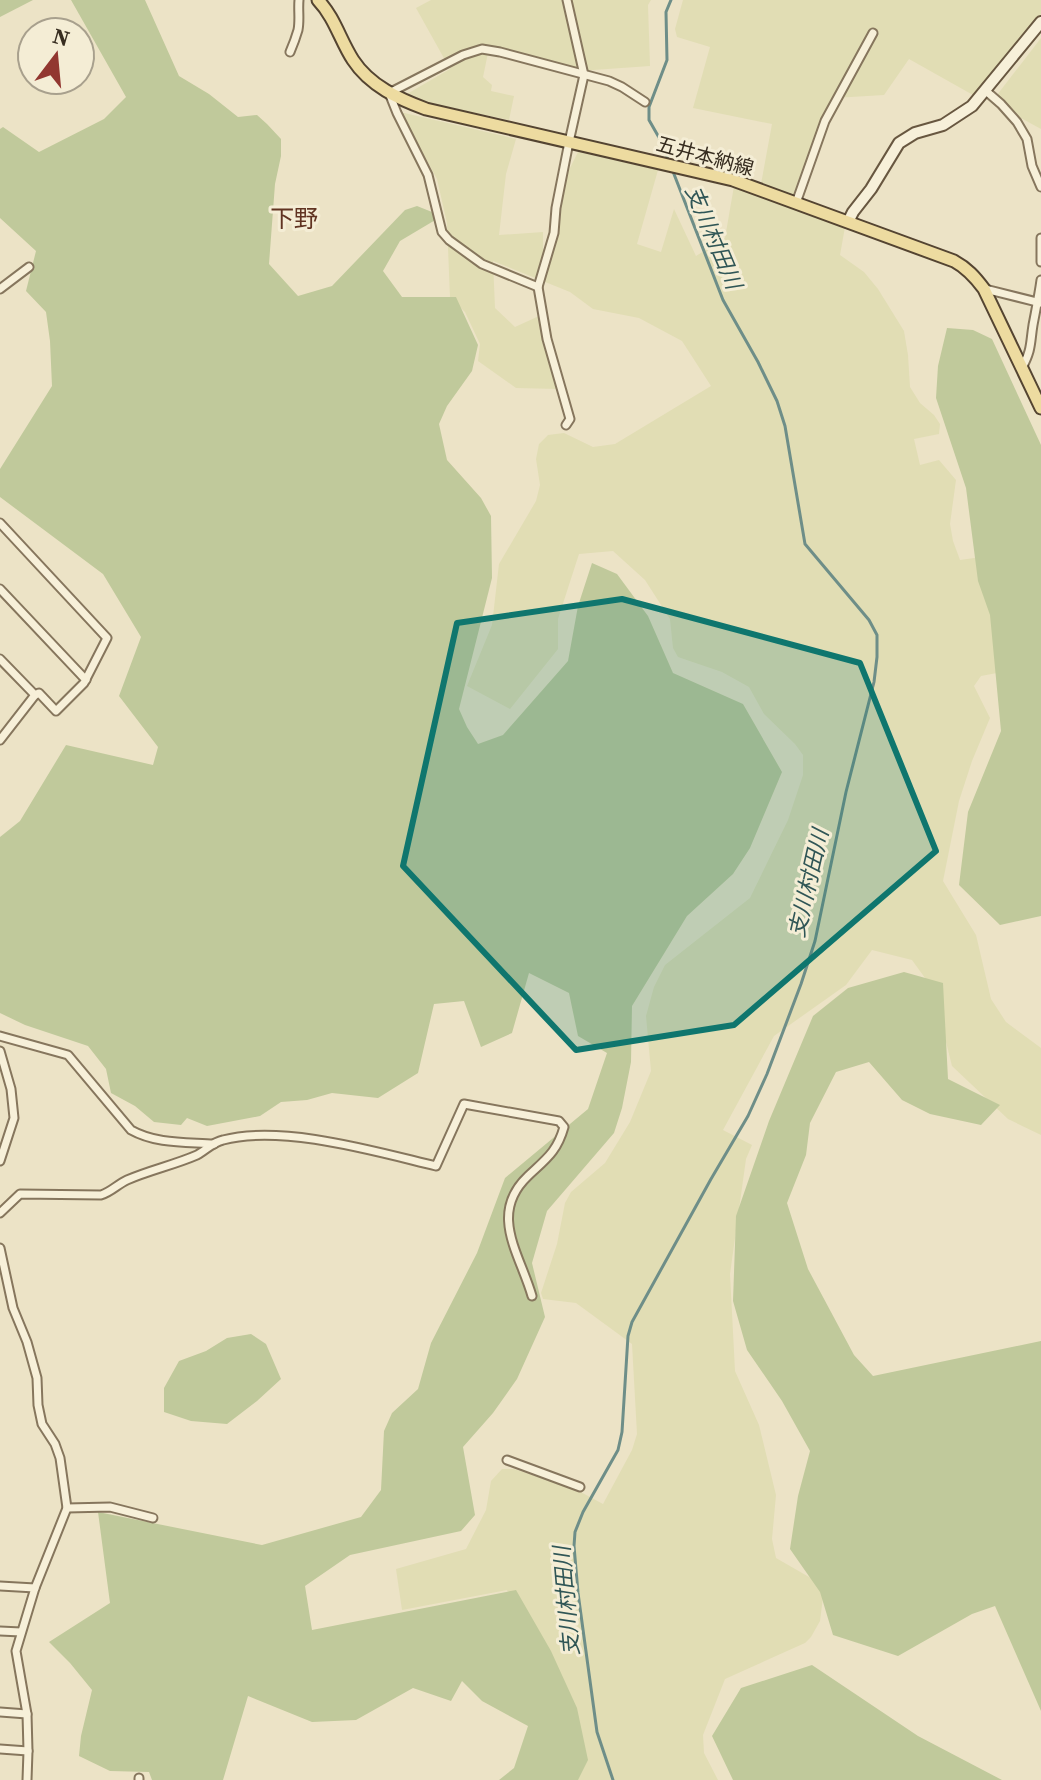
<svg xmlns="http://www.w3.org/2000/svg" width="1041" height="1780" font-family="'Source Serif 4','Noto Sans JP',serif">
<rect width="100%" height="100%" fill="#ece3c6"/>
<g fill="#e1ddb4">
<polygon points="431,0 651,0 648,5 650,66 579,71 489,48 483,77 492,85 491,91 514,96 509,120 423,102 407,94 450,69 416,8"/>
<polygon points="683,0 1041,0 1041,14 973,95 909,59 884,95 834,98 797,197 761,184 772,124 693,108 710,47 677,37 675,29"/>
<polygon points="1041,38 1041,129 1019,117 997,95"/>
<polygon points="400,112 516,139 506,174 499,235 543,232 543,249 555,248 560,203 567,174 578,152 658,170 637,244 661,252 674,209 696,256 725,238 734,186 845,227 840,255 864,272 878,289 904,331 908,355 910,387 920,403 934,415 940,424 939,434 914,439 920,465 939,460 956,480 950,524 953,541 960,560 981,557 1002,672 981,676 974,686 990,718 972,761 959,801 943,881 976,935 991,999 1006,1022 1041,1048 1041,1135 1008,1119 952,1066 933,989 912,960 872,950 846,985 774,1036 723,1130 752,1145 746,1159 730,1274 735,1371 759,1425 776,1495 772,1539 776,1558 816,1581 823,1597 820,1621 811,1637 805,1643 725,1679 703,1735 704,1753 718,1780 575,1780 537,1664 507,1590 402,1610 396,1569 466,1549 486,1510 491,1481 502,1469 514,1469 575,1489 603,1504 632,1450 637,1434 632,1344 576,1303 543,1299 541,1293 557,1244 565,1203 571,1192 605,1163 630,1122 651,1071 646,1016 654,987 665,965 750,898 788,820 803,775 803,755 795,744 764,714 749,687 722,672 678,657 673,648 670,619 645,580 613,551 579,554 558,619 558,649 510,709 467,686 492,625 499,564 536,501 540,485 536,459 539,444 548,435 564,433 593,447 615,444 711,386 682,341 639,318 593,309 570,292 493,261 495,308 515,327 539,316 559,389 516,388 478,361 480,344 465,312 450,297 447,223 437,179"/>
</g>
<g fill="#c0c99b">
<polygon points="0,0 33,0 0,17"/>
<polygon points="71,0 145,0 179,76 209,94 238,117 257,115 267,124 281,139 281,156 275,184 269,264 298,296 332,286 405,210 417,206 442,216 400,241 383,271 402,297 456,297 478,345 472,371 447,406 439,424 447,460 481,498 491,516 492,578 459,709 467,727 478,744 503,735 568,661 578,606 592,563 617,574 648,616 673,673 743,704 782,772 750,848 733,874 687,916 632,1006 631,1062 622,1108 614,1133 547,1211 532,1263 545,1317 517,1379 493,1413 463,1447 475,1515 461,1531 350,1555 305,1586 312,1630 516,1590 551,1651 577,1708 588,1760 578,1780 499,1780 514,1768 528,1726 482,1701 462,1681 451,1701 413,1688 356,1720 312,1722 248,1696 223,1780 152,1780 149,1772 110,1771 79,1756 81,1736 92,1690 70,1663 49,1642 110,1603 98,1512 262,1545 361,1517 381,1490 384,1431 392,1413 418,1389 431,1343 477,1253 505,1178 588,1109 607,1053 578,1036 569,993 529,973 512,1033 481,1047 464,1001 434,1004 418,1073 378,1098 332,1093 307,1100 281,1102 260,1116 207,1126 187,1118 181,1125 154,1122 135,1106 111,1093 106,1069 88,1046 25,1025 0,1013 0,837 20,821 66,745 153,765 158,747 119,696 141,637 103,574 0,497 0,469 52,386 50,341 46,312 26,291 36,251 0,218 0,129 3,127 39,152 104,119 126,97"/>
<polygon points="947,328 973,330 992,339 1041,445 1041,916 1000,925 959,885 968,812 1001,731 990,615 978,581 966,488 936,398 938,366"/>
<polygon points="904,972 943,983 948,1079 1000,1105 981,1125 930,1114 902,1100 869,1062 836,1072 810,1123 806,1155 787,1203 808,1269 854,1355 873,1376 1041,1341 1041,1711 995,1606 972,1614 898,1656 833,1635 820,1592 790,1549 798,1496 810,1451 782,1401 747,1350 733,1301 736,1216 769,1121 813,1016 848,988"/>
<polygon points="251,1334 266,1344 281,1379 257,1401 227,1424 191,1421 164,1412 164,1388 179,1361 206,1351 227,1338"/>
<polygon points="812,1665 918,1736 1002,1780 733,1780 712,1736 741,1688"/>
</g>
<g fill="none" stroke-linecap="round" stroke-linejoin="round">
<g stroke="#6e8e88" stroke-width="3">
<polyline points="669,162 661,141 649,120 649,107 667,60 666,12 671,0"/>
<polyline points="613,1780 597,1732 578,1593 574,1546 575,1532 583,1512 618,1450 622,1432 628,1336 632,1322 711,1179 748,1116 767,1074 801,984 815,941 846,792 874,682 877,657 877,635 869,620 805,544 785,426 777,401 758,362 723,300 672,169"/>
</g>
<g stroke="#86765d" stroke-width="11">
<g id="street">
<path d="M290 52C293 45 296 37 298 30 300 20 298 10 299 0"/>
<polyline points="986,91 1001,104 1017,122 1027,139 1032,166 1041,187"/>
<polyline points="796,203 825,121 873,33"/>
<polyline points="1041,238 1041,262"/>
<polyline points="538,287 482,264 449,240 442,232 428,175 397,113 389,93 463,55 482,49 500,52 609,81 622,87 645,102"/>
<polyline points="0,289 29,267"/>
<polyline points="985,289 1041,303"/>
<path d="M1022 368C1032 349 1030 344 1033 325 1036 309 1039 295 1041 280"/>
<polyline points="566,425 570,419 547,339 538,287 554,233 556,208 569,142 584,75 567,0"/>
<polyline points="0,523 107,638 84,683 56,711 39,693 35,695 0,659"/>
<polyline points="0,589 86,680"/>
<polyline points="0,740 35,695"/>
<path d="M0 1036 68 1055 131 1130C156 1144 185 1142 214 1144"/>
<polyline points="0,1051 11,1089 14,1118 0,1161"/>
<path d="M0 1213 20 1194 101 1195C111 1192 118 1184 127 1180 150 1170 174 1165 197 1155 206 1150 213 1142 223 1140 282 1124 377 1152 436 1166L464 1104 559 1121 564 1127C557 1152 546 1159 528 1176 488 1214 520 1254 532 1296"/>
<polyline points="0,1248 13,1308 27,1342 37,1378 38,1405 42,1424 55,1444 60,1458 67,1508 35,1588 16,1651 27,1714 28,1751 27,1780"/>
<polyline points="507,1460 580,1487"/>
<polyline points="67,1508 110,1507 153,1518"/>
<polyline points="0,1586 35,1588"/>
<polyline points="0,1631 21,1632"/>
<polyline points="0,1712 27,1714"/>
<polyline points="0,1749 28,1751"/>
<polyline points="139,1778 139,1780"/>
</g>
</g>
<g stroke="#685740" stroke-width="14">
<polyline id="secondary" points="848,222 853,212 871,189 899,143 915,133 943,125 972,106 1041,22"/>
</g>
<g stroke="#544431" stroke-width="15">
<path id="primary" d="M318 0C335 18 340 40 353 60 370 86 399 99 426 109L733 180 954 261C967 268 975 277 984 289L1041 408"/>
</g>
<use href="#street" stroke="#f7f0d9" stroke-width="7"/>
<use href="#secondary" stroke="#f7f0d9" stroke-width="10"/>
<use href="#primary" stroke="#eddba0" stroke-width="11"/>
</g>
<path fill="#0f766e" fill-opacity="0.2" stroke="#0f766e" stroke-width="6" stroke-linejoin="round" d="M622 599 860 663 936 851 734 1025 576 1050 403 866 457 623Z"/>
<g text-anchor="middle" stroke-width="6" stroke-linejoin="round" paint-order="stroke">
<g font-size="20" fill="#372d20" stroke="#f4edd5">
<text transform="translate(705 156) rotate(15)" y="7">五井本納線</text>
</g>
<g font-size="22" font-style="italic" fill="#305656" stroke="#f4edd5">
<text transform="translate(714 237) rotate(67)" y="8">支川村田川</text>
<text transform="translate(808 883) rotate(-77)" y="8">支川村田川</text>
<text transform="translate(566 1601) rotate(-95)" y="8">支川村田川</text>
</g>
<g font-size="24" fill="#613422" stroke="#f4edd5">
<text x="294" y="227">下野</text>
</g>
</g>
<g transform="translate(56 56) rotate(16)"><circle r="38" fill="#f4edd5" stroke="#a8a08d" stroke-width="2"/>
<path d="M0-6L14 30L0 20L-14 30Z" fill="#923730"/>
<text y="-12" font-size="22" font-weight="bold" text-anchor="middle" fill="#372d20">N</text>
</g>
</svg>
